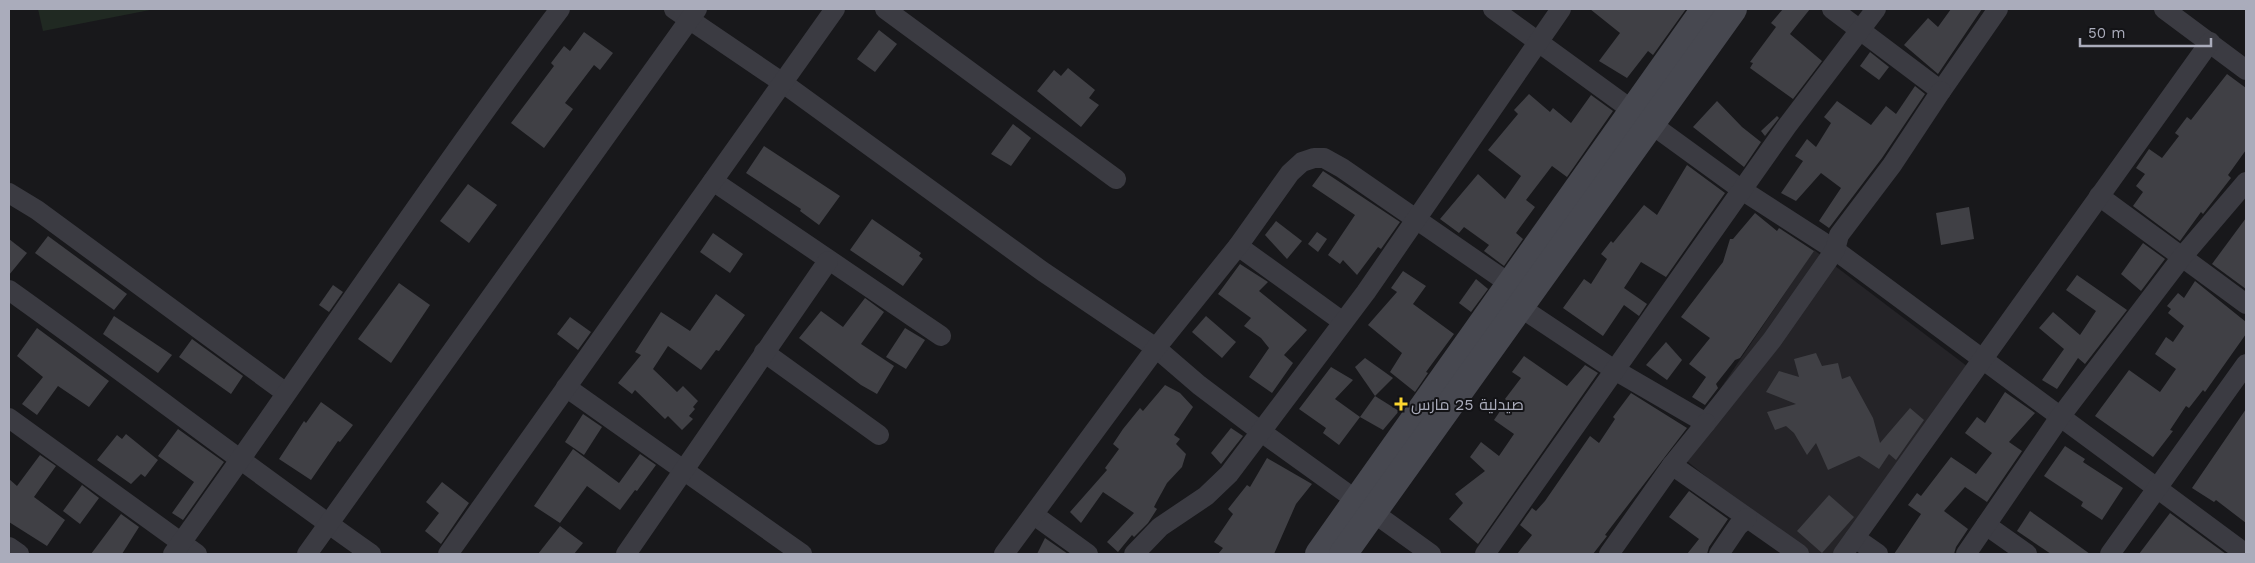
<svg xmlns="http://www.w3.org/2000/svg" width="2255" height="563" font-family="'Work Sans',Cairo,sans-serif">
<rect width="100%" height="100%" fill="#18181b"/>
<polygon fill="#252428" points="1814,250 1976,373 1840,554 1801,554 1677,453"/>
<polygon fill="#202922" points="38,9 155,9 43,31"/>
<g fill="#404045">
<polygon points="1590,9 1686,9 1653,55 1648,51 1627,78 1599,61 1620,33"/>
<polygon points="1783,9 1810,9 1790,34 1822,61 1793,99 1750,68 1753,63 1750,62 1776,27 1771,23"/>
<polygon points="1951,9 1982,9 1938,74 1904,45 1928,18 1938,27"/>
<polygon points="879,30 897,44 875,72 857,59"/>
<polygon points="584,32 613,53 600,70 594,65 565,103 573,109 544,148 511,123 554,66 551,63 564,46 570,51"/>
<polygon points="1870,52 1889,67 1879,80 1860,66"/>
<polygon points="1068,68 1095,90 1089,98 1099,105 1081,127 1037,91 1054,70 1061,76"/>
<polygon points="2227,74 2246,88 2246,150 2228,175 2231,178 2203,214 2201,212 2180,241 2133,206 2143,192 2136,186 2145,174 2136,168 2149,149 2162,158 2179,136 2175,133 2187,117 2191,120"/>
<polygon points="1915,86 1925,94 1882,158 1829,228 1819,221 1841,188 1821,173 1796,201 1781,193 1803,161 1795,156 1807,139 1816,147 1831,123 1824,117 1837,101 1871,125 1886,106 1896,114"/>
<polygon points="1529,94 1550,112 1553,108 1571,123 1591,95 1613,111 1567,177 1552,166 1526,200 1535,207 1516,233 1523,239 1504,266 1484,251 1489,245 1464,227 1459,233 1440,219 1478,174 1505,199 1521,176 1488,150 1518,114 1514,110"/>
<polygon points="1717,101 1742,127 1761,142 1744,167 1693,127"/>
<polygon points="1777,116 1779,118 1765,136 1761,131"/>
<polygon points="1013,124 1031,138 1011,166 991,154"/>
<polygon points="764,146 840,196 819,225 800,211 801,209 746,173"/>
<polygon points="1687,165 1725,193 1666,277 1641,262 1624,288 1647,304 1639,316 1624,305 1603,336 1563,308 1584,279 1591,284 1607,259 1601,254 1611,241 1613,243 1644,205 1657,215"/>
<polygon points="1323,171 1400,222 1381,249 1378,247 1357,275 1343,260 1340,264 1328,255 1355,215 1312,186"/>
<polygon points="468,184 497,205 469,243 440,221"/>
<polygon points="1969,207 1974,239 1941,245 1936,213"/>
<polygon points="1755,213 1777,231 1779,228 1814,251 1740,358 1735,360 1716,384 1718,388 1705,405 1692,397 1706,377 1689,364 1710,338 1681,317 1723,262 1730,239 1733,239"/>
<polygon points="2246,218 2246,289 2212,264"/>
<polygon points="872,219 921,253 919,256 923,259 903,286 850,250"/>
<polygon points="1276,221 1302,241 1287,259 1265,235"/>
<polygon points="1317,232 1327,239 1318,252 1308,244"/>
<polygon points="713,233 743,254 730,273 700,252"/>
<polygon points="48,236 127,294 114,310 35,253"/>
<polygon points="9,239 27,253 9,275"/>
<polygon points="2143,243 2165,259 2141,291 2121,274"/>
<polygon points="1240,264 1268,282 1259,291 1307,330 1284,355 1293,363 1272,393 1249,377 1269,348 1261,338 1244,326 1251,318 1218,294"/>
<polygon points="1403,271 1426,286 1413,304 1454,334 1426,372 1428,373 1415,392 1390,372 1402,353 1368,325 1397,292 1391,288"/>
<polygon points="2077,275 2127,310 2085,364 2078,358 2057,389 2042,380 2064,349 2039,328 2053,312 2080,335 2096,311 2066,290"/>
<polygon points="1476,279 1488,289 1471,312 1459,303"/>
<polygon points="2195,281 2246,322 2246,334 2205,392 2203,390 2189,408 2186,406 2170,430 2173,431 2153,457 2095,416 2129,370 2160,392 2176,369 2155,354 2166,337 2173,342 2184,326 2168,313 2171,309 2167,306 2178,293 2184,298"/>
<polygon points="399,283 430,305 391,363 358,339"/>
<polygon points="333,285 343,292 329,312 319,305"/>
<polygon points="716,294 745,315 719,351 716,350 701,370 668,346 653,369 677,392 683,386 698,401 693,407 695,409 689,416 693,419 682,430 668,416 665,419 635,390 632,394 618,383 641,355 635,352 661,312 690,331"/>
<polygon points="865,298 884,312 861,344 894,366 877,394 861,385 799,338 821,311 843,327"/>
<polygon points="114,316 172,355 158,373 103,334"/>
<polygon points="1206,316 1236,342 1222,358 1192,332"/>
<polygon points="570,317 591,332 578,350 557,334"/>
<polygon points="37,328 109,381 89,407 58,386 37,415 22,404 43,377 17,356"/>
<polygon points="905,328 925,340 906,369 886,357"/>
<polygon points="192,339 243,376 231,394 179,357"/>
<polygon points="1666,342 1682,360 1667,380 1646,365"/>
<polygon points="1816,353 1822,366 1838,363 1842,379 1850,376 1873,418 1880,443 1910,408 1924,420 1896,460 1889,454 1879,469 1859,456 1828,470 1816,443 1807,455 1794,433 1786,426 1775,430 1767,412 1796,404 1766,392 1779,371 1799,377 1794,359"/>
<polygon points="1524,356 1567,386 1585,365 1598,373 1478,544 1449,519 1463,503 1455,494 1485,471 1470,457 1481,442 1499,456 1514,434 1494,420 1507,401 1505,399 1521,378 1512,372"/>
<polygon points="1365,358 1393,378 1375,396 1355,367"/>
<polygon points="1331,367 1353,380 1335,399 1360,417 1339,445 1323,433 1326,428 1299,409"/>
<polygon points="1165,385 1180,393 1193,407 1174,435 1180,439 1176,444 1186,454 1182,467 1167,483 1156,503 1154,507 1157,509 1148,523 1134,537 1132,535 1118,552 1107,542 1134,513 1103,492 1081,523 1070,512 1107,470 1105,468 1119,449 1113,444 1123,429 1140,408 1143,411"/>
<polygon points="2005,392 2035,413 2009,442 2022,451 1987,502 1965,487 1944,511 1968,529 1956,547 1954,554 1894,554 1921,514 1908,505 1917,493 1921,496 1951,457 1976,474 1992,453 1965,433 1977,417 1985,423"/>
<polygon points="1631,393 1687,428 1605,535 1607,536 1593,554 1517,554 1532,535 1520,525 1532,508 1536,511 1545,501 1590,436 1599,443 1615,419 1613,417"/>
<polygon points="1375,396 1399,411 1383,430 1360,417"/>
<polygon points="321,402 353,425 340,442 338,441 311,480 279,459 304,421 306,423"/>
<polygon points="2246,409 2246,523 2216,500 2214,502 2192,488"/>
<polygon points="583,414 602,427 584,455 565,442"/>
<polygon points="1231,428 1243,436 1221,464 1211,453"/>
<polygon points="178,429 224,462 183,520 172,513 194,482 158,456"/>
<polygon points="126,434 158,460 145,477 141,474 131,484 97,460 117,435 122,439"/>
<polygon points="2065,446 2085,459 2083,462 2123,488 2102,520 2081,506 2083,502 2044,476"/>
<polygon points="573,449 619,483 640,454 656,465 637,491 635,490 620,510 587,486 560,523 534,506"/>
<polygon points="40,455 56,466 34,497 65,520 47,546 9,522 9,479 17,486"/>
<polygon points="1267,458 1312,484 1296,504 1274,554 1218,554 1223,548 1214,542 1233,514 1228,509 1247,485 1250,487"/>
<polygon points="442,482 469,503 441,544 425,531 439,513 426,502"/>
<polygon points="82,485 99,498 80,524 63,511"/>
<polygon points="1689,491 1728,519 1709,547 1707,554 1687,554 1699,539 1669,517"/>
<polygon points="1829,495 1854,517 1822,553 1797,531"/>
<polygon points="2030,511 2054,528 2090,554 2051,554 2017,531"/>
<polygon points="2170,513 2226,554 2139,554"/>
<polygon points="121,514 139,527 122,554 91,554"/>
<polygon points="560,526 583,543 574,554 538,554"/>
<polygon points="1045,538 1068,554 1037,554"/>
</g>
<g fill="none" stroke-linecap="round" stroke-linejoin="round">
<g stroke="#3b3b42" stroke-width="20">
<polyline points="674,9 783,83 1042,271 1156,348 1199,385 1260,431 1431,554"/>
<polyline points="885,9 1116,179"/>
<polyline points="1493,9 1742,190 1835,250 2246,554"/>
<polyline points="1832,9 1941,91 1998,9"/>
<polyline points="2164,9 2246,70"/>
<polyline points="713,181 941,336"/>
<polyline points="9,193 37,210 286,393"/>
<polyline points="2099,196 2246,304"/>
<polyline points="1238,246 1343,322"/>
<path d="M9 290C131 377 249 468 371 554"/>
<polyline points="1508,299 1613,369 1706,423 1772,340 1835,250 1839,235 1892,165 1941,91"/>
<polyline points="764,352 879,435"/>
<polyline points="566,387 802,554"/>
<polyline points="9,418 197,554"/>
<polyline points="1672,465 1799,554"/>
<polyline points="1034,515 1088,554"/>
<polyline points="1986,525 2027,554"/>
<polyline points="1855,538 1878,554"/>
<polyline points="9,547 19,554"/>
<path d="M173 554C303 374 426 187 560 9"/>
<polyline points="307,554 697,9"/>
<polyline points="448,554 835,9"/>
<polyline points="626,554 828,261"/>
<polyline points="1004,554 1156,348 1238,246 1290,173 1302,162 1314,158 1324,158 1342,168 1510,284"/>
<polyline points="1134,554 1160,527 1206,496 1229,474 1366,292 1561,9"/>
<polyline points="1485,554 1787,126 1876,9"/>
<polyline points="1609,554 1672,465 1706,423"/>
<polyline points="1719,554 1738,526 1747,518"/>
<polyline points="1843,554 2210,42"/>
<polyline points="1966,554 2060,417 2182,257 2246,182"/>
<polyline points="2110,554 2246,364"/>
</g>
<g stroke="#474850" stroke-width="28">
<polyline points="1319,554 1705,9"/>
<polyline points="1343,554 1733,9"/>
</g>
</g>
<path fill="#fbd52f" stroke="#131316" stroke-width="2" d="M1398.5 396.5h5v5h5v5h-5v5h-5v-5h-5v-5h5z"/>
<g text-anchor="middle" stroke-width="4" stroke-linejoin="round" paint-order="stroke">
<g font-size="16" fill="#aaacbb" stroke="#131316" text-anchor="start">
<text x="1411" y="410">صيدلية 25 مارس</text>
</g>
</g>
<rect width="2255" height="563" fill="none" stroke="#aaacbb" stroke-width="20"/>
<path d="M2080 38v8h131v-8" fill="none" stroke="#aaacbb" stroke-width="2.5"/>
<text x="2088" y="38" font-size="15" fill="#aaacbb" stroke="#131316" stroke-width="4" paint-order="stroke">50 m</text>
</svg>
